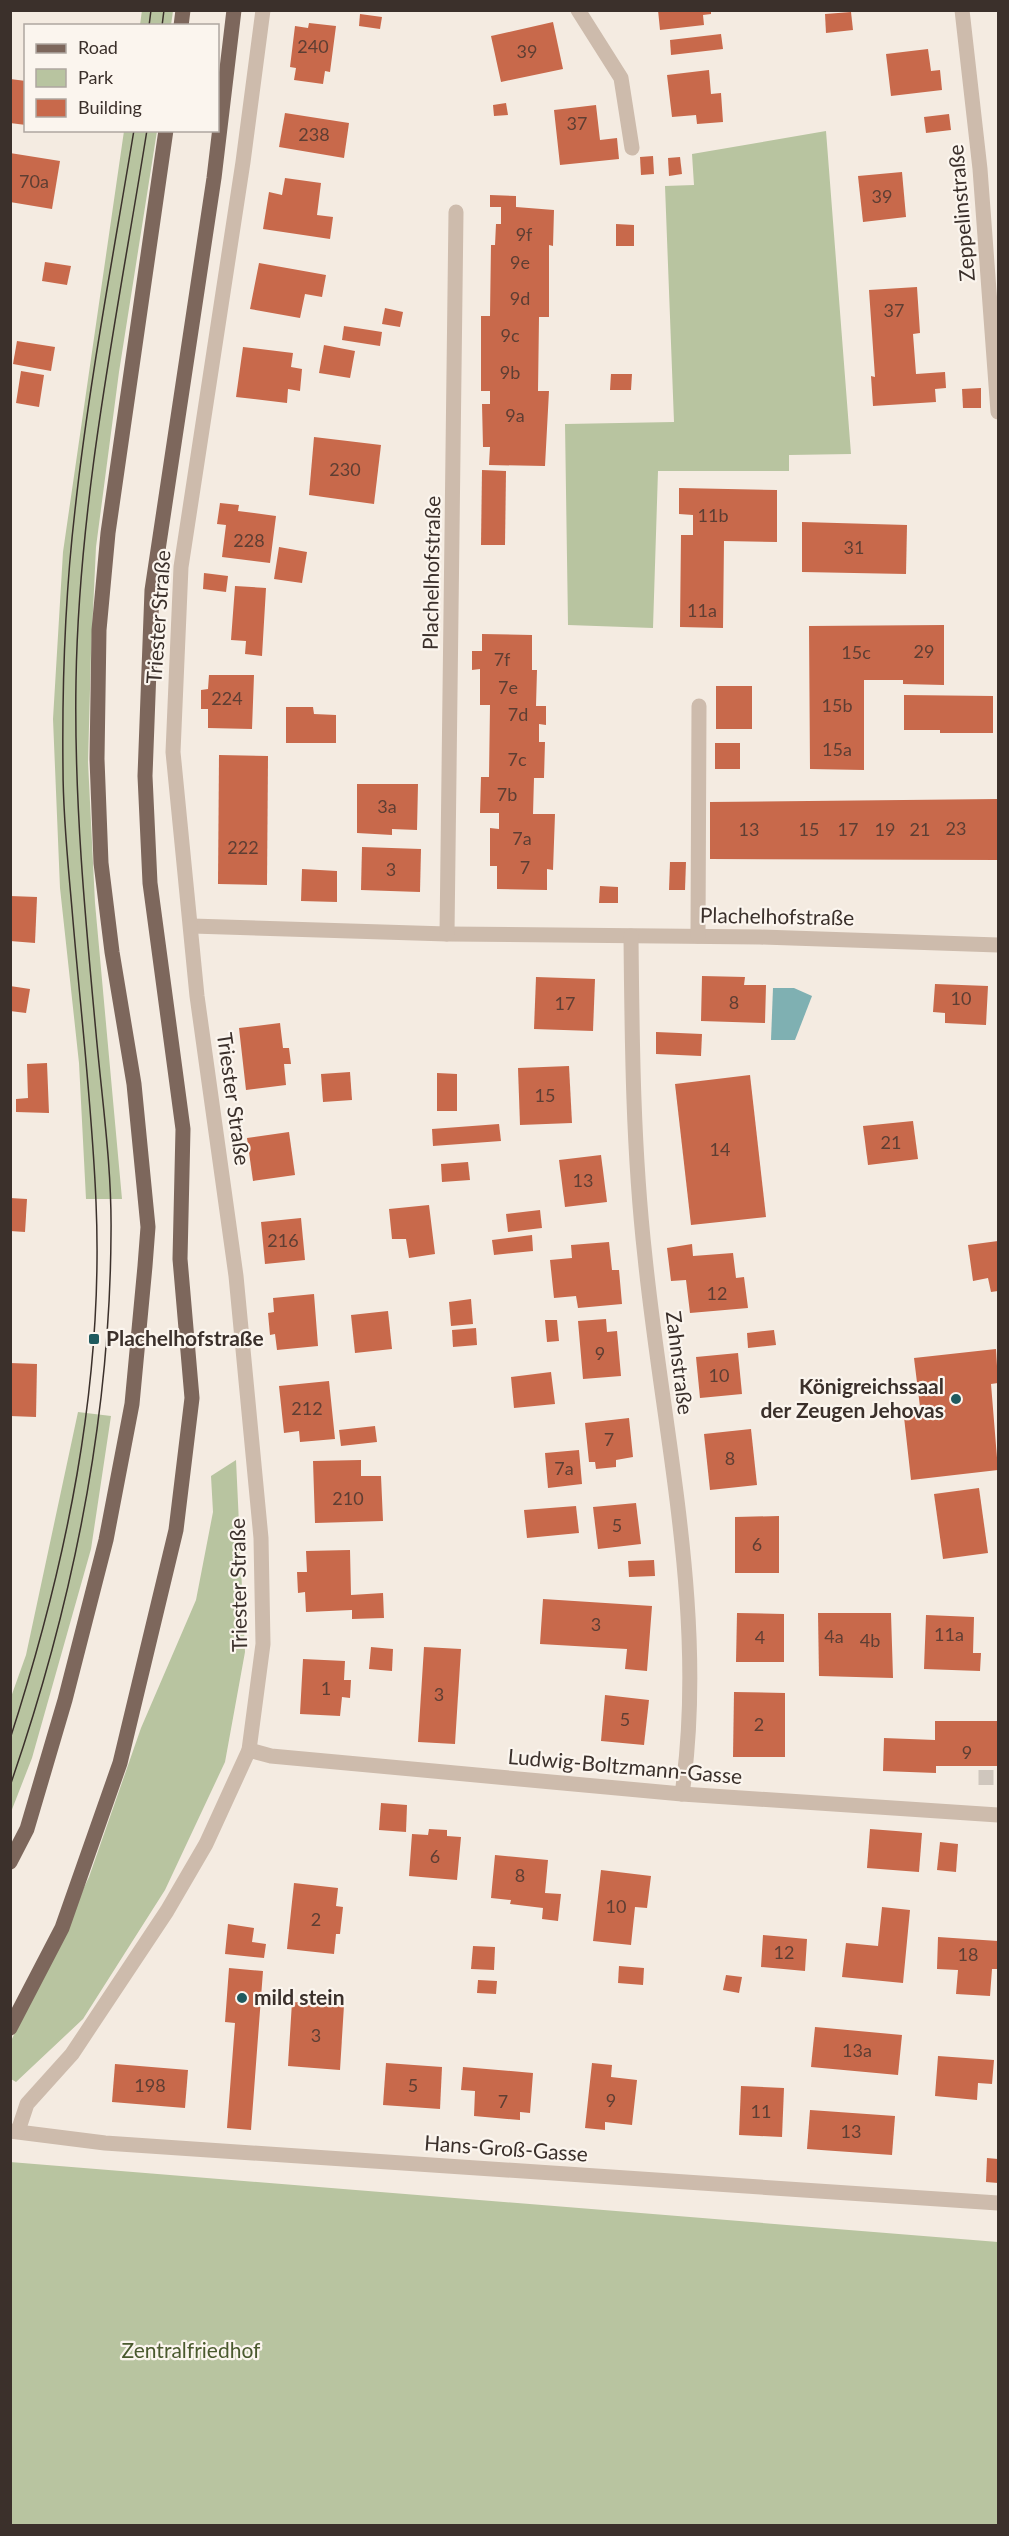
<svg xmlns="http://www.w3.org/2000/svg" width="1009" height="2536" font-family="Lato,sans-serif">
<rect width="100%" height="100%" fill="#f4ebe1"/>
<g fill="#b8c4a0">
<polygon points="142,10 173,11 171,25 140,25"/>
<polygon points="124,131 157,131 119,372 96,547 91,653 88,762 95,903 122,1199 86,1199 79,1063 60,888 53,719 63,552"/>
<polygon points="826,131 851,454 789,455 789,471 658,471 653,628 568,625 565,424 674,422 665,186 694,185 692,154"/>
<polygon points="78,1412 111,1416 91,1549 32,1758 11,1812 11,1697 26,1655"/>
<polygon points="236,1460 245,1652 225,1762 165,1890 83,2019 16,2082 11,2079 10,2043 89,1877 141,1728 196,1600 213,1512 211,1476"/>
<polygon points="10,2162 998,2242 998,2525 11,2525"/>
</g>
<polygon fill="#7fb0b2" points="773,988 794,988 812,996 795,1040 771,1040"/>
<g fill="#c8694b">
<polygon points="658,10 711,10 711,14 703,15 704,25 660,30"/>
<polygon points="851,12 853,30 826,33 825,14"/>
<polygon points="360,14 382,17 380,29 359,26"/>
<polygon points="553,22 563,69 501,82 491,36"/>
<polygon points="309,23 336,26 330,72 325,71 323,84 294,80 296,68 290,67 295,26 308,28"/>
<polygon points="721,34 723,49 671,55 670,40"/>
<polygon points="928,49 931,71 940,70 942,90 891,96 886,54"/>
<polygon points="709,70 711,94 721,93 723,122 697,124 696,115 672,117 667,75"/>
<polygon points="10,79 26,81 26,125 10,123"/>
<polygon points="506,103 508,115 494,116 493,105"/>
<polygon points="596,105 600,140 617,138 619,159 560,165 554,110"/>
<polygon points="285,113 349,123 344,158 279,147"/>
<polygon points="949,114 951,130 926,133 924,117"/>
<polygon points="10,153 60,161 52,209 10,202"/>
<polygon points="653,156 654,174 641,175 640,157"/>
<polygon points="680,157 682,174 669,176 668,158"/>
<polygon points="902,172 906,217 863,222 858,176"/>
<polygon points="285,178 321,183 317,215 333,217 330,239 263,229 269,192 282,195"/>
<polygon points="490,195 516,196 516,207 554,210 553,246 549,245 549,317 539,317 538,391 549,391 545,466 489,465 490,447 483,447 482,404 490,404 490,391 481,391 481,316 490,316 491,245 495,245 496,224 501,224 501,207 490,207"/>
<polygon points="616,224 634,225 634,246 616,246"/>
<polygon points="45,262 71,266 67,285 42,281"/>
<polygon points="259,263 326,275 322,297 305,294 300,318 250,309"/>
<polygon points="917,287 920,333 913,334 916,374 945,372 946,388 935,389 936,402 873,406 871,376 875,377 869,290"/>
<polygon points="385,308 403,312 400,327 382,324"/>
<polygon points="344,326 382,332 380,346 342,340"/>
<polygon points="17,341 55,347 51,371 13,364"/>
<polygon points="324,345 355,351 350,378 319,373"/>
<polygon points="243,347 293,353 291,367 302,369 300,391 288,389 287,403 236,397"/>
<polygon points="21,371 44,375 39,407 16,403"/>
<polygon points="611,374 632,374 631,390 610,390"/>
<polygon points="981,388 981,408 963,408 962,389"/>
<polygon points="314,437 381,445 374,504 309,495"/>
<polygon points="482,470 506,471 505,545 481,545"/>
<polygon points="679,488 777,490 777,542 724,541 723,628 680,627 681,535 693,535 693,515 679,514"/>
<polygon points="220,503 239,505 238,511 276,516 270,563 222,557 226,525 217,524"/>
<polygon points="802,522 907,525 906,574 802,572"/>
<polygon points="279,547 307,552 302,583 274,579"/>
<polygon points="204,573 228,576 226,592 203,589"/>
<polygon points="235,586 266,588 262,656 245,654 246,641 231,640"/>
<polygon points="944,625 944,685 903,684 903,680 864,680 864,770 810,769 809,626"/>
<polygon points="482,634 532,635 532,670 537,670 536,706 546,706 546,725 539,724 539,742 545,742 544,778 534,778 533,814 555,814 553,870 547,869 547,890 497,889 497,866 490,866 490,828 499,829 499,813 480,813 481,777 489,777 490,705 480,705 480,669 472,670 472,651 482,651"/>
<polygon points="209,675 254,675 252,729 208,728 208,709 201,709 201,690 208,689"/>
<rect x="716" y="686" width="36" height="43"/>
<polygon points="904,695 993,696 993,733 940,733 940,730 904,730"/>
<polygon points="286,707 313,707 314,714 336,715 336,743 286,743"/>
<rect x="715" y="743" width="25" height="26"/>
<polygon points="219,755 268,756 267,885 218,884"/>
<polygon points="357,784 418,784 417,830 392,829 392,835 357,833"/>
<polygon points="998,799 998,860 710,859 710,802"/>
<polygon points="362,847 421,849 420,892 361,890"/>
<polygon points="670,862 686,862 685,890 669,890"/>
<polygon points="302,869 337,871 337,902 301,901"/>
<polygon points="600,886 618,887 618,903 599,903"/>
<polygon points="10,896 37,897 35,943 10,941"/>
<polygon points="702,976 745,977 744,985 766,985 765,1023 701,1021"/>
<polygon points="536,977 595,979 593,1031 534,1029"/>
<polygon points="935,984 988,986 986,1025 945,1023 945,1013 933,1012"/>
<polygon points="10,986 30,989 26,1013 10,1011"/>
<polygon points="280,1023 283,1048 289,1048 291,1064 284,1064 286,1085 246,1090 239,1028"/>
<polygon points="656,1032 702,1034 701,1056 656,1054"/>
<polygon points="47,1063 49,1113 16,1112 16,1099 28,1098 27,1064"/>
<polygon points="569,1066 572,1123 520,1125 518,1068"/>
<polygon points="350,1072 352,1100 323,1102 321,1074"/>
<polygon points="437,1073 457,1074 457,1111 437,1111"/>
<polygon points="750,1075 766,1217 691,1225 675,1084"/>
<polygon points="913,1121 918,1159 868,1165 863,1126"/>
<polygon points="499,1124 501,1141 433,1146 432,1129"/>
<polygon points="289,1132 295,1175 253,1181 247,1138"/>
<polygon points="601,1155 607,1202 565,1207 559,1160"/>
<polygon points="468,1162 470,1180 442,1182 441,1164"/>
<polygon points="10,1198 27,1199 25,1232 10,1231"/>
<polygon points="429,1205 435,1254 409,1258 406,1239 392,1239 389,1209"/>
<polygon points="540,1210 542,1228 508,1232 506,1214"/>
<polygon points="301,1218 305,1260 265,1264 261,1222"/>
<polygon points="532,1235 533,1251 494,1255 492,1240"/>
<polygon points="998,1241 998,1291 991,1292 988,1278 973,1281 968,1245"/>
<polygon points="609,1242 612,1270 619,1270 622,1304 578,1308 576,1296 554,1298 550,1260 572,1258 571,1245"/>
<polygon points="692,1244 693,1256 733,1253 736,1278 744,1277 748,1308 690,1313 686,1280 671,1281 667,1248"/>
<polygon points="314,1294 318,1346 277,1350 275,1334 270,1335 268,1313 274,1312 273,1298"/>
<polygon points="471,1299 473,1324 451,1326 449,1302"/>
<polygon points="388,1311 392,1349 355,1353 351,1315"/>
<polygon points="606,1319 607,1332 617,1331 621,1376 583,1379 578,1321"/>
<polygon points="545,1320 557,1320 559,1341 547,1342"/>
<polygon points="476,1328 477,1345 453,1347 452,1330"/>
<polygon points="774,1330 776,1345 748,1348 747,1333"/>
<polygon points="996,1349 998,1383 991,1384 998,1470 911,1480 904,1417 921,1415 914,1358"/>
<polygon points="738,1353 742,1394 700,1398 696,1357"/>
<polygon points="10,1363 37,1364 36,1417 10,1416"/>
<polygon points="551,1372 555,1404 514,1408 511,1377"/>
<polygon points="329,1381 335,1439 300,1442 299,1431 284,1433 279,1386"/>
<polygon points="629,1418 633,1457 616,1460 616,1467 596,1469 595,1462 589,1462 585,1423"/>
<polygon points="375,1426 377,1442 341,1446 339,1430"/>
<polygon points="751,1429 757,1485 710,1490 704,1434"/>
<polygon points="579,1450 582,1484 548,1488 545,1453"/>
<polygon points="361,1460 361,1476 381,1476 383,1521 315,1523 313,1461"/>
<polygon points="979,1488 988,1553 943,1559 934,1494"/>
<polygon points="636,1503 641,1544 598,1549 593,1507"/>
<polygon points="576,1506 579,1533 527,1538 524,1510"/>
<polygon points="779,1516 779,1573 735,1573 735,1517"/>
<polygon points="350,1550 351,1595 383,1593 384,1618 352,1619 352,1610 306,1612 305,1592 298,1593 297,1572 307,1572 306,1551"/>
<polygon points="654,1560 655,1576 629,1577 628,1561"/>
<polygon points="543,1599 652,1606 647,1671 625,1669 627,1649 540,1644"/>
<polygon points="737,1613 784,1614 784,1662 736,1662"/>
<polygon points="818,1613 891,1613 893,1678 819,1676"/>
<polygon points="926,1615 974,1617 973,1653 981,1653 980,1671 924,1669"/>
<polygon points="371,1647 393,1649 392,1671 369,1669"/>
<polygon points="424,1647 461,1649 455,1744 418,1742"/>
<polygon points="303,1659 345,1661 344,1680 351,1680 350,1698 342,1697 340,1716 300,1714"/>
<polygon points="734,1692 785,1693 785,1757 733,1757"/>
<polygon points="605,1695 649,1700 644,1745 601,1741"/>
<polygon points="935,1721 998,1721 998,1766 936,1766 936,1773 883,1771 884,1738 935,1740"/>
<polygon points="381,1803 407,1805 406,1832 379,1830"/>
<polygon points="429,1829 447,1830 447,1836 461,1837 457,1880 409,1876 412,1834 428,1835"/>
<polygon points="870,1829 922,1833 919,1872 867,1868"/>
<polygon points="940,1842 958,1844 956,1872 937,1870"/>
<polygon points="495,1855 548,1860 545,1893 561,1894 558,1921 542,1919 543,1908 510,1904 511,1900 491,1898"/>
<polygon points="601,1870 651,1876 647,1908 635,1907 631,1945 593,1941"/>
<polygon points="294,1883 338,1888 336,1906 343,1907 340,1934 336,1934 334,1954 287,1949"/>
<polygon points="882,1907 910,1910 903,1983 842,1977 846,1943 878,1946"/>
<polygon points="228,1924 254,1928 252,1942 266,1944 264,1958 225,1954"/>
<polygon points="763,1935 807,1939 805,1971 761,1967"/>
<polygon points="938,1937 998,1941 998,1969 992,1969 990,1996 956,1994 958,1970 937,1969"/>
<polygon points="473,1946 495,1947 494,1970 471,1969"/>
<polygon points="619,1966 644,1968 643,1985 618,1983"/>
<polygon points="229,1968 263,1971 251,2130 227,2128 235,2023 225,2022"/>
<polygon points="726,1975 742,1977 739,1993 723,1990"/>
<polygon points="478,1980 497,1981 496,1994 477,1993"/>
<polygon points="292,2002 344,2005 340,2070 288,2066"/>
<polygon points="815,2027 902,2035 898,2075 811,2067"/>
<polygon points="938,2056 994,2060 992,2084 978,2083 977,2100 935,2096"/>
<polygon points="386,2063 442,2067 440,2109 383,2105"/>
<polygon points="592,2063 612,2065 611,2077 637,2080 632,2125 605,2122 605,2130 585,2128"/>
<polygon points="115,2064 188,2070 185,2108 112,2102"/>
<polygon points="463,2067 533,2073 530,2113 520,2112 520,2120 474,2116 475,2091 461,2090"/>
<polygon points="741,2086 784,2088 782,2137 739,2135"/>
<polygon points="810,2110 895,2116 892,2155 807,2149"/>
<polygon points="987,2158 998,2159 998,2183 986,2182"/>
</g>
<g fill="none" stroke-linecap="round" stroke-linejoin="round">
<polyline stroke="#cfc6bd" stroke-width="15" stroke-dasharray="15 8" stroke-linecap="butt" points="986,1785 986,1766"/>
<g stroke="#cdbbac" stroke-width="15">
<polyline points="578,10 621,78 632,148"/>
<polyline points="962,10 980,169 998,412"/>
<polyline points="192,926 447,934 760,937 998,945"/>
<polyline points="447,934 456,212"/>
<path d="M631 936C632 1044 633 1150 645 1257 663 1434 708 1616 682 1794"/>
<polyline points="698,936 699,706"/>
<polyline points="249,1750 271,1756 682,1794 998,1815"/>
<polyline points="10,2131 105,2143 998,2203"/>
<polyline points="18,2131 27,2104 72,2054 167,1911 206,1844 249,1750 263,1644 261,1538 236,1276 197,996 173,752 181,567 243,162 263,10"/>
</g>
<g stroke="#7d675c" stroke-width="15">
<polyline points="181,26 183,10"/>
<polyline points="10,1862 27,1829 65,1700 106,1540 132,1404 145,1266 148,1227 134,1084 112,952 101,863 97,759 99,630 108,533 166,130"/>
<polyline points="10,2028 62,1928 120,1763 176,1530 192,1398 180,1259 183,1129 150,883 145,776 152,590 214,178 234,10"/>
</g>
<g stroke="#3b302b" stroke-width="1.5">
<polyline points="149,26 151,10"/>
<polyline points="162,26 164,10"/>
<path d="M10 1739C66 1566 104 1385 96 1202 92 1104 80 1006 72 909 68 863 63 817 63 770 62 683 65 596 75 510 89 383 113 257 134 130"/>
<path d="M10 1786C72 1607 110 1424 111 1234 112 1167 102 1100 96 1033 85 916 74 799 76 681 79 496 118 312 147 130"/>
</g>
</g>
<g fill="#1f5a5e" stroke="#fbf5ee" stroke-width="2">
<rect x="88" y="1333" width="12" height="12" rx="3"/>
<circle cx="956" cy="1399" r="6"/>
<circle cx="242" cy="1998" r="6"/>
</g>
<g text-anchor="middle" stroke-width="4.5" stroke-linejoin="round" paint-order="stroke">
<g font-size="18" fill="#5e3e33">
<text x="313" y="53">240</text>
<text x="527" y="58">39</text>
<text x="577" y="130">37</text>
<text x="314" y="141">238</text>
<text x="34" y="188">70a</text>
<text x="882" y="203">39</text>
<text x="524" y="241">9f</text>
<text x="520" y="269">9e</text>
<text x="520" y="305">9d</text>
<text x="894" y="317">37</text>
<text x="510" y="342">9c</text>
<text x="510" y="379">9b</text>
<text x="515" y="422">9a</text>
<text x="345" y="476">230</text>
<text x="713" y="522">11b</text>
<text x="249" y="547">228</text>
<text x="854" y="554">31</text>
<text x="702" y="617">11a</text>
<text x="924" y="658">29</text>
<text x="856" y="659">15c</text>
<text x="502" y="666">7f</text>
<text x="508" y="694">7e</text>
<text x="227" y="705">224</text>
<text x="837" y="712">15b</text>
<text x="518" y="721">7d</text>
<text x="837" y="756">15a</text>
<text x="517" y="766">7c</text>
<text x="507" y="801">7b</text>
<text x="387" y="813">3a</text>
<text x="956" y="835">23</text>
<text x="749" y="836">13</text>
<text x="809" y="836">15</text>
<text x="848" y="836">17</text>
<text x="885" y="836">19</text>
<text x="920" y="836">21</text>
<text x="522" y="845">7a</text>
<text x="243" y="854">222</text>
<text x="525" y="874">7</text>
<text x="391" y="876">3</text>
<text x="961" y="1005">10</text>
<text x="734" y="1009">8</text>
<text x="565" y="1010">17</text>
<text x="545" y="1102">15</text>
<text x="891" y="1149">21</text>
<text x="720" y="1156">14</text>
<text x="583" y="1187">13</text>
<text x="283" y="1247">216</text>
<text x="717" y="1300">12</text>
<text x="600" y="1360">9</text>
<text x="719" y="1382">10</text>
<text x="307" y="1415">212</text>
<text x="609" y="1446">7</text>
<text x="730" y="1465">8</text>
<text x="564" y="1475">7a</text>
<text x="348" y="1505">210</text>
<text x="617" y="1532">5</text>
<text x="757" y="1551">6</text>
<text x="596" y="1631">3</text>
<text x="949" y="1641">11a</text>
<text x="834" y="1643">4a</text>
<text x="760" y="1644">4</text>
<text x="870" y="1647">4b</text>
<text x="326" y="1695">1</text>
<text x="439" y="1701">3</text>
<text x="625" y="1726">5</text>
<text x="759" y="1731">2</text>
<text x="967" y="1759">9</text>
<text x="435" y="1863">6</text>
<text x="520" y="1882">8</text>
<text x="616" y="1913">10</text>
<text x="316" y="1926">2</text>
<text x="784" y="1959">12</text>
<text x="968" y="1961">18</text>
<text x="316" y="2042">3</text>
<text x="857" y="2057">13a</text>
<text x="150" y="2092">198</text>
<text x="413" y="2092">5</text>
<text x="611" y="2107">9</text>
<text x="503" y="2108">7</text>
<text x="761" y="2118">11</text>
<text x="851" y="2138">13</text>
</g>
<g font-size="21" fill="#3b302b" stroke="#fbf5ee">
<text transform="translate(962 213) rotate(-95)" y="7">Zeppelinstraße</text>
<text transform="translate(432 573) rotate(-89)" y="7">Plachelhofstraße</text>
<text transform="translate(159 617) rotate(-86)" y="7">Triester Straße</text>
<text transform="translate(777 917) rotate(1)" y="7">Plachelhofstraße</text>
<text transform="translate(233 1099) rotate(82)" y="7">Triester Straße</text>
<text transform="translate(679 1363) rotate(83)" y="7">Zahnstraße</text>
<text transform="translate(239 1585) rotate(-91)" y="7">Triester Straße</text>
<text transform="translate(625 1767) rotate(5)" y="7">Ludwig-Boltzmann-Gasse</text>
<text transform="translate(506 2149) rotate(4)" y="7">Hans-Groß-Gasse</text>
</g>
<g font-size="21" font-weight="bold" fill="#3b302b" stroke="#fbf5ee" text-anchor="start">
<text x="106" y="1346">Plachelhofstraße</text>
<text x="944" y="1394" text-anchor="end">Königreichssaal<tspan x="944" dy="24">der Zeugen Jehovas</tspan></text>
<text x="254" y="2005">mild stein</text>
</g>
<g font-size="21" fill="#4a5a2e" stroke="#fbf5ee">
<text x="191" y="2358">Zentralfriedhof</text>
</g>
</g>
<rect width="1009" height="2536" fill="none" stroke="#3b302b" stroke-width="24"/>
<rect x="24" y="24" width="195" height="108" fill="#fbf5ee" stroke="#aea6a0" stroke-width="1.5"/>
<rect x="36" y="44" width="30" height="9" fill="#7d675c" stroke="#aea6a0" stroke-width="1.5"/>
<text x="78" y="54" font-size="18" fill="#3b302b">Road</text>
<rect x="36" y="69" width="30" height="18" fill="#b8c4a0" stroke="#aea6a0" stroke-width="1.5"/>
<text x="78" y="84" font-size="18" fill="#3b302b">Park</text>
<rect x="36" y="99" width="30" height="18" fill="#c8694b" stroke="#aea6a0" stroke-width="1.5"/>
<text x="78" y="114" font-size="18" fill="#3b302b">Building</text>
</svg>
